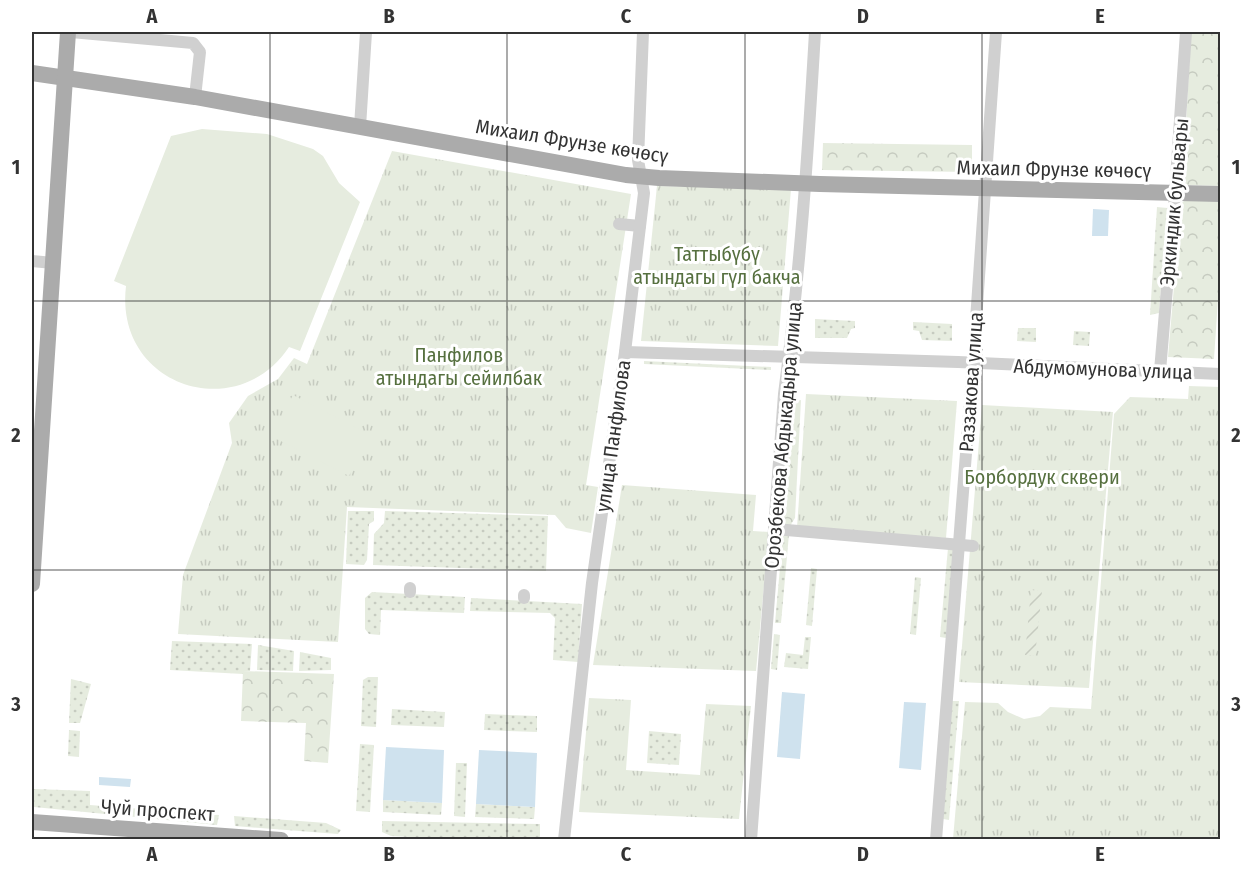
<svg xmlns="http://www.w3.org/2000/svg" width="1252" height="871" font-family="'Fira Sans Condensed',sans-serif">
<defs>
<pattern id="grass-dots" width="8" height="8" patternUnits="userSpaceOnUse" patternTransform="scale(1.5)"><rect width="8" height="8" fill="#e6ecdf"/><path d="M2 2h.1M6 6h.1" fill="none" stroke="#c6cbc0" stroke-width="1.8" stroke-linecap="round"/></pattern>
<pattern id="forest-crowns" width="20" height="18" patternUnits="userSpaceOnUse" patternTransform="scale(1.5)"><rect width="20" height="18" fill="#e6ecdf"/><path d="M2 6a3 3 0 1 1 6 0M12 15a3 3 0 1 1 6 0" fill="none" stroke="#c6cbc0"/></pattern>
<pattern id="park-tufts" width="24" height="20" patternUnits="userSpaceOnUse" patternTransform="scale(1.5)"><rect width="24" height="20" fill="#e6ecdf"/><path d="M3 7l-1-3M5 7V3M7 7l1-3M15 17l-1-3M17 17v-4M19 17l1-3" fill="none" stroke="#c6cbc0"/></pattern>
<pattern id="garden-furrows" width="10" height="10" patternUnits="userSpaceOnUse" patternTransform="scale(1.5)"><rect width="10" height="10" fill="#e6ecdf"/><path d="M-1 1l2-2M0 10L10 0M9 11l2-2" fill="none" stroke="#c6cbc0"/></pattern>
</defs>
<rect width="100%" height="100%" fill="#fff"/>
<g fill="url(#grass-dots)">
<polygon points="1157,207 1167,208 1159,313 1150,315"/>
<polygon points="815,319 855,321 855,328 851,329 847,338 815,338"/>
<polygon points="913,322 952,324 952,341 922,340 919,331 913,330"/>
<polygon points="1018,328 1036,328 1036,342 1017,341"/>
<polygon points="1074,331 1090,332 1089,346 1073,345"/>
<polygon points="644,361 771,367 771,370 644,364"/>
<polygon points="348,511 374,511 374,521 369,524 367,560 364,565 346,564"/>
<polygon points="385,511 548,516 546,571 373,565 374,534 384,523"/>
<polygon points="783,534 789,534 781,623 775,623"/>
<polygon points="948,548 954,549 946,638 940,637"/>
<polygon points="811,568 817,569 812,626 806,625"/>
<polygon points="915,577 921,578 916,635 910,634"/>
<polygon points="372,592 465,597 464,613 381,610 380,635 369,634 365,629 365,598"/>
<polygon points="471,598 582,604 578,662 553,660 555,618 550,613 470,611"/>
<polygon points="774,634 780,635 777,670 771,669"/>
<polygon points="805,637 811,637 808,669 784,667 786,653 803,655"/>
<polygon points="172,641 252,644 250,671 243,671 243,674 170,670"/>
<polygon points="258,645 294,651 293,671 257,670"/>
<polygon points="300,652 331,658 331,670 299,671"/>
<polygon points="368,677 378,677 376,727 361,726 363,680"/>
<polygon points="71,679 91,684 80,723 69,723"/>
<polygon points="950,701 959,701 949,820 943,819"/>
<polygon points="392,709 445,712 444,727 391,725"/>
<polygon points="485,714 537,716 537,732 484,730"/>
<polygon points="69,730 80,731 79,757 68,756"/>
<polygon points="649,731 681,734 679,765 647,763"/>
<polygon points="360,744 374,745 370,812 356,811"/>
<polygon points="456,763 467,763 465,817 454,816"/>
<polygon points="34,789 90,791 90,805 219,815 217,825 34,807"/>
<polygon points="383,800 442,803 441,815 383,812"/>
<polygon points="476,804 535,807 534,819 475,817"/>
<polygon points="234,816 326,823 341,830 338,834 235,826"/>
<polygon points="382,821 540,824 540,839 445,839 391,836 382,832"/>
</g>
<g fill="url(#forest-crowns)">
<polygon points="1191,32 1220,32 1220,186 1186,185 1183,181"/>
<polygon points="823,143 972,145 972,172 822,170"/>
<polygon points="1184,201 1220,201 1220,269 1214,359 1168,357 1181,204"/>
<polygon points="801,400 795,518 790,526 781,525 790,403"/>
<polygon points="243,671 334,674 328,763 304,761 306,723 241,721"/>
</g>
<g fill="url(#park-tufts)">
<polygon points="392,151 631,194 586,485 598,487 591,533 566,528 555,515 347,507 338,642 178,634 183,575 232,443 229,423 248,396 278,379 294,358 307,364"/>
<polygon points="657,186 791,189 778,346 641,341"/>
<polygon points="1189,386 1220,387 1220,839 953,839 965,702 998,703 1008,712 1024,719 1040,716 1050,707 1091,709 1114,414 1130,397 1188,399"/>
<polygon points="806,394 957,401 946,538 797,528"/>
<polygon points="982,405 1113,412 1089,688 959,682"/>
<polygon points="622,485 756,495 753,531 769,532 756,671 593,665"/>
<polygon points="589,698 631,700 626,770 700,775 706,704 751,706 739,819 579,812"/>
</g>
<polygon fill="url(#garden-furrows)" points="1031,590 1042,591 1035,656 1025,655"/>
<g fill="#e6ecdf">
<path d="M202 129 267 134 313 149 323 156 339 183 360 202 300 351 289 347C237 426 114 386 126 286L114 281 171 136Z"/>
<polygon points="293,395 370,435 349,476 271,436"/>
</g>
<g fill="#cfe2ee">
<polygon points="1093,209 1109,210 1108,236 1092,236"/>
<polygon points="782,692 805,694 800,759 777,757"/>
<polygon points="904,702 926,703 921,770 899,768"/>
<polygon points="386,747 444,750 442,803 383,800"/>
<polygon points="479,750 537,753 535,807 476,804"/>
<polygon points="99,777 131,779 130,787 99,785"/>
</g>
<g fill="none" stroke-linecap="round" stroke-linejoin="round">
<g stroke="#d0d0d0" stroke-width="12">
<polyline points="71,32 193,43 200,52 195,97"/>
<polyline points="360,127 366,32"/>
<polyline points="619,224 640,226"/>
<polyline points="32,261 53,263"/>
<polyline points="625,352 958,362 1220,374"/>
<polyline points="1160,371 1175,193 1186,32"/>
<polyline points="775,529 973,546"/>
<polyline points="410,592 410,588"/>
<polyline points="524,598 524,595"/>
<polyline points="564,840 592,583 625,352 644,193 638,160 643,32"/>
<path d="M751 840 784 394C800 274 808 152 815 32"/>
<polyline points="936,840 973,363 996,32"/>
</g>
<g stroke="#ababab" stroke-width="16">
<polyline points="32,73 195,97 626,175 659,178 820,184 1220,194"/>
<polyline points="32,584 68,32"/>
<polyline points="32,822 281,840"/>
</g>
</g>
<path fill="none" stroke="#333" stroke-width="1.5" stroke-opacity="0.55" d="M270 32V840M507 32V840M745 32V840M982 32V840M32 301H1220M32 570H1220"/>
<g text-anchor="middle" stroke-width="6" stroke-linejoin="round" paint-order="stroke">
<g font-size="20" fill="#333" stroke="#fff">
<text transform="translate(572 141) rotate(9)" y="7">Михаил Фрунзе көчөсү</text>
<text transform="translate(1054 169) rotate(1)" y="7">Михаил Фрунзе көчөсү</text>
<text transform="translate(1174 202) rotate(-85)" y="7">Эркиндик бульвары</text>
<text transform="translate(1103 369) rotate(2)" y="7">Абдумомунова улица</text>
<text transform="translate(971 382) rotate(-86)" y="7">Раззакова улица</text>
<text transform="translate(783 435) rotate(-85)" y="7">Орозбекова Абдыкадыра улица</text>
<text transform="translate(613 436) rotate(-82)" y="7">улица Панфилова</text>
<text transform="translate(158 810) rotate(4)" y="7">Чуй проспект</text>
</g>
<g font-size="20" fill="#56703f" stroke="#fff">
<text x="717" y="261">Таттыбүбү<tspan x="717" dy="23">атындагы гүл бакча</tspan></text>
<text x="459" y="362">Панфилов<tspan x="459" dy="23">атындагы сейилбак</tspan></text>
<text x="1042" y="484">Борбордук сквери</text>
</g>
</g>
<rect width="1252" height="871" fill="none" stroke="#ffffff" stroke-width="66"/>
<rect x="33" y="33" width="1186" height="805" fill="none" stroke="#333" stroke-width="2"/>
<g font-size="20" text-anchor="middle" font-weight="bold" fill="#333">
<text x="152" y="23">A</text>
<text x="389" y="23">B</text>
<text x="626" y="23">C</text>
<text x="863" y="23">D</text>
<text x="1100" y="23">E</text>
<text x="16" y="174">1</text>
<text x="1236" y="174">1</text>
<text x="16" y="442">2</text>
<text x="1236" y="442">2</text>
<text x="16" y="711">3</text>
<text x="1236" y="711">3</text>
<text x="152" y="861">A</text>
<text x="389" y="861">B</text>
<text x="626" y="861">C</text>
<text x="863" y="861">D</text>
<text x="1100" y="861">E</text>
</g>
</svg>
